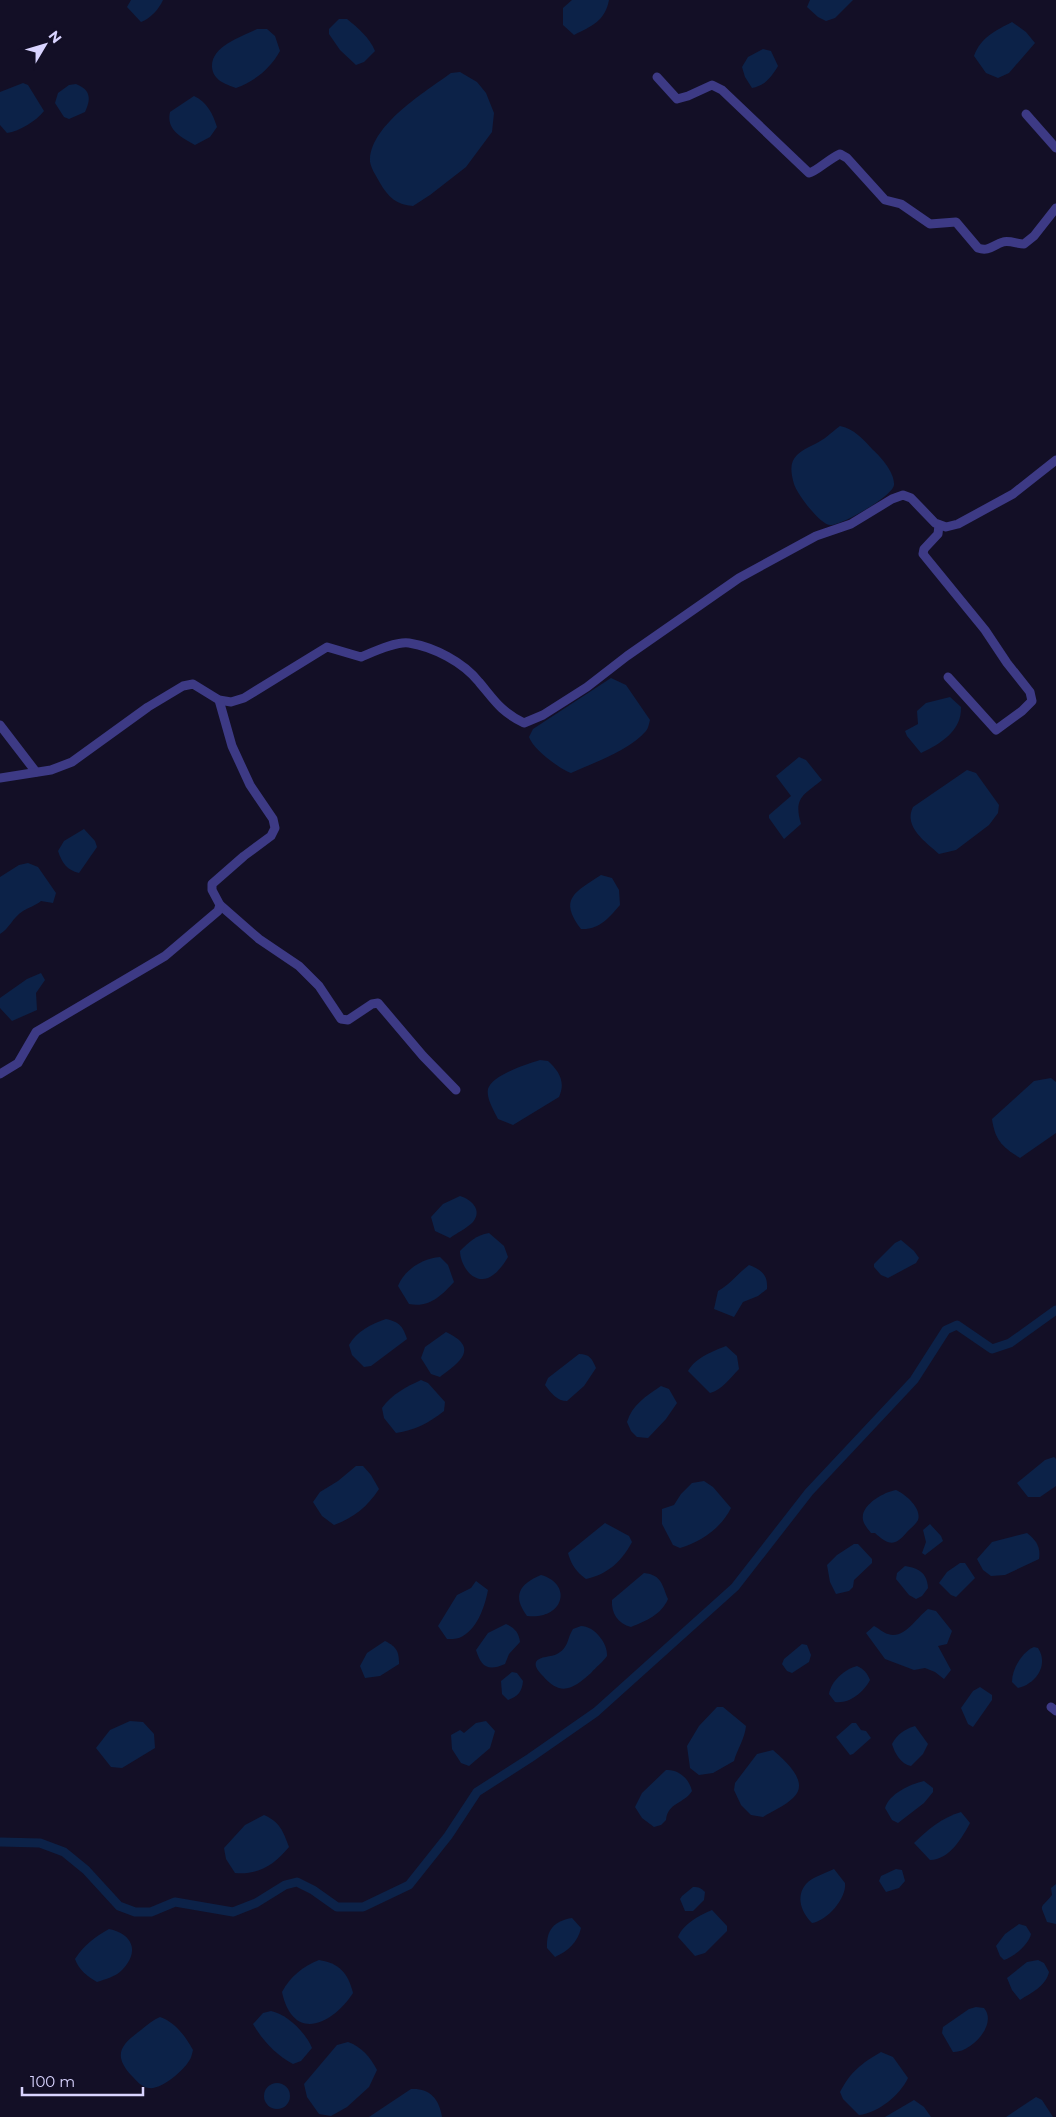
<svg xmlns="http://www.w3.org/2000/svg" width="1056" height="2117" font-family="Montserrat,sans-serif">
<rect width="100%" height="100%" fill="#130f26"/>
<g fill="#0c2248">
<path d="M131 0H163C159 9 150 19 141 22L127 7Z"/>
<path d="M572 0H609C605 21 592 26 574 35L563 25V8Z"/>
<polygon points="810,0 853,0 835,18 826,21 818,17 807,7"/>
<path d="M339 19H347C357 27 370 38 375 51L364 62 356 65 340 50 329 34V29Z"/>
<path d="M1012 22 1026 32 1035 43 1009 73 998 78 986 73 974 56C981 37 995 31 1012 22Z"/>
<path d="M257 29H267L275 36 280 51C270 69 255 81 236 88 225 84 213 80 212 67 211 46 241 37 257 29Z"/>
<path d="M763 49 771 51 778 66C772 76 765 86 752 88L745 77 742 67 748 57Z"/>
<path d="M460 72 477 82 486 93 494 113 492 132 466 167 430 195 413 206C397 205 388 197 380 183 377 177 369 166 370 159 372 124 425 92 451 73Z"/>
<path d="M23 83 28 85 44 111C36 121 20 131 7 133L0 125V92Z"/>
<path d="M76 84C91 90 91 99 85 112L69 119 64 117 55 103 58 93 69 85Z"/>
<path d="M194 96C207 102 213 114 217 127L210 137 195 145C181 137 166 130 170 112Z"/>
<path d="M840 426C853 428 864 440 873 450 881 457 895 473 894 485 893 496 842 525 831 525 821 526 797 494 794 484 787 460 794 454 815 444 824 440 832 432 840 426Z"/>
<path d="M611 678 626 685 650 720C649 724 648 729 646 731 630 750 593 763 571 773 558 768 533 749 529 737L533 729Z"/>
<path d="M950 697 961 707C962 731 940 744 921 753L907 736 905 731 918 724 917 711 926 703Z"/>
<path d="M799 757 806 760 822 780C804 795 793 797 801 824L784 839 769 818V815L791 796 776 776Z"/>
<path d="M967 770 976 773 999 805 998 813 989 825 956 850 939 854C926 842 903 827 913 807Z"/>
<path d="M84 829 95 841 97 847 79 873C67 870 62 863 58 851L64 841Z"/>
<path d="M28 863 38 867 56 893 53 903 41 901C35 906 29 907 23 911 13 917 9 929 0 934V877L19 865Z"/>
<path d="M601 875 612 878 619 890 620 905C609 918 599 930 581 929 558 899 575 892 601 875Z"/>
<polygon points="41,973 45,980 36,993 37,1010 12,1021 0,1008 0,998 27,979"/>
<path d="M540 1060 548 1061C559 1071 566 1082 559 1097L513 1125 498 1119C494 1111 486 1098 488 1089 492 1075 527 1064 540 1060Z"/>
<path d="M1051 1078 1056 1082V1133L1020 1158C1002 1147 995 1140 992 1119L1034 1081Z"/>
<path d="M460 1196C471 1199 483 1210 473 1222 467 1228 457 1233 450 1238L435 1231 431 1217 443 1204Z"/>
<path d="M489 1233 504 1246 508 1257C504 1264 497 1274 488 1278 472 1284 460 1264 460 1251 469 1242 476 1235 489 1233Z"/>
<polygon points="901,1240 914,1251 919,1258 916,1263 888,1278 881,1275 874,1267 874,1264 895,1243"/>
<path d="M440 1257 448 1265 454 1282C441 1296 429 1308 409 1304L398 1286C404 1270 423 1258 440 1257Z"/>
<path d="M749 1265C762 1270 768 1275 767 1289L758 1296 743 1302 734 1317 714 1309 718 1291C731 1284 738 1273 749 1265Z"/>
<path d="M386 1319C400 1322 403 1327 407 1339L371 1366 364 1367 352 1355 349 1345C357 1331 371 1324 386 1319Z"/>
<path d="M446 1332C480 1348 460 1362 440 1377L431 1374 421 1358 425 1347Z"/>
<path d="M726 1346 737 1356 739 1369C730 1378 722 1390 710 1393L688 1371C695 1358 713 1351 726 1346Z"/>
<path d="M579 1354C590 1354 592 1359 596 1368L584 1386 567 1401C557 1401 551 1393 545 1385L548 1378Z"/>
<path d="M421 1380 428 1383 445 1402 444 1411C429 1423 415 1430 396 1433L384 1418 382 1408C392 1394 406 1387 421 1380Z"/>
<path d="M661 1386 669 1389 677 1403 666 1419 648 1438 637 1437 631 1431 627 1422C632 1405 646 1396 661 1386Z"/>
<polygon points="1054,1457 1056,1459 1056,1486 1040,1497 1028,1497 1017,1483 1045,1460"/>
<path d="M356 1466H363L371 1475 379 1489C367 1507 355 1517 334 1525L322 1516 313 1502 320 1492 338 1481Z"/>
<path d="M704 1481 713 1487 731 1508C721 1528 701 1542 680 1548L673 1545 662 1524V1509L674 1505 681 1494 692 1483Z"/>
<path d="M896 1490C905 1494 922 1508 918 1520 916 1524 910 1529 907 1532 895 1547 888 1545 875 1533H871C868 1529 864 1525 863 1520 860 1505 884 1492 896 1490Z"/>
<path d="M605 1523 629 1536 632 1542C621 1562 608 1574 586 1579 576 1572 571 1564 568 1553Z"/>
<polygon points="930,1524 941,1536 943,1541 925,1555 922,1553 926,1542 923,1530"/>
<path d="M1027 1533C1036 1540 1041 1547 1039 1559L1005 1575 991 1576 983 1570 977 1559 992 1542Z"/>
<polygon points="854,1544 858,1544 872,1559 872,1563 854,1580 853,1587 849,1591 836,1594 830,1582 827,1565 837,1555"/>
<polygon points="960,1563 965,1563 975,1578 956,1597 951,1595 939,1583 947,1572"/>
<path d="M905 1566C919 1568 927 1573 928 1588L922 1596 916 1599 909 1595 896 1579 897 1573Z"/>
<path d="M644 1573C662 1575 662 1585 668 1599 661 1615 646 1621 631 1627 618 1624 611 1613 612 1600Z"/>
<path d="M541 1575C573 1584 564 1620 527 1616 512 1596 519 1584 541 1575Z"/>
<path d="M476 1581 488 1590C485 1606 477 1631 459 1638 456 1639 450 1639 447 1639L438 1626 457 1595 471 1588Z"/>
<path d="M928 1609 936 1611 952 1631 947 1644 938 1646 951 1670 944 1679 935 1672 925 1668 914 1670 885 1659 866 1633 874 1626C879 1628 883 1633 888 1634 904 1640 917 1617 928 1609Z"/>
<path d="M506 1624C515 1628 519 1633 520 1642L509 1654 505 1664C487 1672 481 1666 476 1650L488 1633Z"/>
<path d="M581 1626C594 1626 608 1643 607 1656 603 1662 596 1667 591 1673 573 1689 561 1697 543 1676 540 1673 534 1667 536 1662 539 1656 552 1657 557 1654 569 1648 567 1638 573 1629Z"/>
<path d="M385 1641C397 1647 399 1652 399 1664L380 1676 365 1678 360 1666 367 1653Z"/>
<polygon points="802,1644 807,1645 811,1655 809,1662 792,1673 787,1671 782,1664 784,1659"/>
<path d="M1034 1647 1038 1648C1049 1665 1036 1684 1018 1688L1012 1682C1012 1669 1022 1652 1034 1647Z"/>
<path d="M857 1666C864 1669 867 1673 870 1680 863 1693 849 1704 835 1702L829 1694C831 1681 845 1669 857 1666Z"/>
<path d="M512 1672 517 1673 523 1681C522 1692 518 1696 508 1700L502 1694 501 1681Z"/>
<polygon points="980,1687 992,1695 992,1700 973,1727 968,1724 961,1708 973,1691"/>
<path d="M717 1707H723L746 1726C745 1738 737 1750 734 1761L713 1773 699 1775 690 1768 687 1746 699 1726Z"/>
<polygon points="130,1721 143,1722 154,1734 155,1748 122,1768 111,1767 96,1748 110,1730"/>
<polygon points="486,1721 495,1731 490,1748 469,1766 461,1763 452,1749 451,1735 460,1730 464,1733 476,1723"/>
<polygon points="852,1723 856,1723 861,1730 866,1731 871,1738 853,1754 850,1755 836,1737"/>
<path d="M915 1726 928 1744 923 1754 911 1766C901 1764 895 1754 892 1744 897 1734 905 1729 915 1726Z"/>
<path d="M773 1750C784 1760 811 1782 793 1798 785 1806 772 1811 763 1817L751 1815 741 1805 734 1790 735 1783 757 1754Z"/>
<path d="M666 1770C678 1769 689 1778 692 1791 684 1804 668 1802 666 1820L661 1825 654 1827 642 1818 635 1807 642 1793Z"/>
<path d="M924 1781 933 1788V1792L924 1803 898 1823 892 1820 885 1808C889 1794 910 1784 924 1781Z"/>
<path d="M961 1812 970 1823C962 1838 949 1860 930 1860L914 1843C927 1830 943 1817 961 1812Z"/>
<path d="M264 1815C280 1822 283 1831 289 1847 274 1865 259 1875 235 1873L226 1859 224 1848 245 1825Z"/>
<path d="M834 1869 845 1883C847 1898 827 1921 812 1923 802 1913 795 1897 806 1884 812 1877 826 1873 834 1869Z"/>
<polygon points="896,1869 902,1870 905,1881 899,1888 886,1892 879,1881 881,1876"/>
<path d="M1056 1884V1924L1047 1922C1040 1902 1039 1911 1052 1895L1051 1888Z"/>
<path d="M693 1887C699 1887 701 1888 705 1892L704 1900 693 1911H685L680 1899 682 1896Z"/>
<path d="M712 1910 727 1926V1931L705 1953 695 1956 678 1937C683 1924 700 1915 712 1910Z"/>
<path d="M572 1918 581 1928C578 1942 568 1951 555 1957L547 1948C546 1929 555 1921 572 1918Z"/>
<path d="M1019 1924 1026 1926 1031 1934C1029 1944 1014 1957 1004 1960L1000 1956 996 1946 1005 1934Z"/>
<path d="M109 1929C133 1934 140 1952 122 1970 115 1977 106 1979 97 1982 87 1976 79 1970 75 1959 84 1945 95 1937 109 1929Z"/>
<path d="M319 1960C339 1963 348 1973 353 1993 332 2025 293 2043 282 1992 290 1977 303 1966 319 1960Z"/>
<path d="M1038 1960 1044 1963 1049 1972C1046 1986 1031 1993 1020 2000L1012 1990 1007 1978 1027 1962Z"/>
<path d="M976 2007 984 2008C998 2024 971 2053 953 2052L942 2033 943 2027 969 2009Z"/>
<path d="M271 2011C287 2014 306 2033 312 2048L301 2061 293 2064C276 2055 263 2041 253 2024L263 2013Z"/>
<path d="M160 2017C175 2022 186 2037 193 2050 192 2054 191 2059 189 2061 183 2071 161 2090 149 2088 141 2087 137 2081 131 2075 112 2054 122 2044 141 2030 147 2025 153 2020 160 2017Z"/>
<path d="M348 2042C362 2047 370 2057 377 2070L369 2087 347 2107 331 2116 319 2114 307 2097 304 2084 337 2045Z"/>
<path d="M881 2052 893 2057 908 2078C900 2095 878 2113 859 2115L843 2099 840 2092C851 2071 861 2064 881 2052Z"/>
<circle cx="277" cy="2096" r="13"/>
<path d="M411 2089C429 2088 439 2098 442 2117H369Z"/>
<polygon points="1036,2097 1042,2100 1053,2117 1006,2117"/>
<polygon points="914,2100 924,2107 931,2117 885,2117"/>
</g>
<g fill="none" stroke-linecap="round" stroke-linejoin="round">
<polyline stroke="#0c2248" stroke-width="9" points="0,1842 40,1843 64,1852 86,1870 119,1906 135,1912 151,1912 175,1902 233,1912 256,1903 285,1885 297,1882 313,1890 337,1907 363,1907 409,1885 448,1836 477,1792 530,1758 596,1712 735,1587 809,1492 914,1380 946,1330 957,1325 992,1349 1010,1343 1056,1310"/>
<g stroke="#3d3a85" stroke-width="9">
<path d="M657 77 677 99 688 96 712 85 722 90 809 173C816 172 830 158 840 154L847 158 885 200 901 204 930 224 956 222 978 248C989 252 993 245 1003 242 1009 240 1018 244 1024 244L1034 236 1056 208"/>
<polyline points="1026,114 1056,148"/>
<polyline points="939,525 938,534 924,549 923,554 985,630 1007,663 1030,692 1032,701 1022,711 996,730 948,677"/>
<polyline points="0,725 36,772"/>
<path d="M0 778 51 770 72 762 148 707 183 686 193 684 219 700 231 702 244 698 327 647 361 657C373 652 396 641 409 643 434 647 463 662 479 682 495 701 500 711 524 723L543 715 587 687 627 656 739 578 816 536 851 524 892 499 903 495 911 498 935 523 946 527 958 524 1013 494 1056 460"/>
<polyline points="220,905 259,939 299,966 319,986 341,1019 348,1020 372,1004 378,1003 423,1056 456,1090"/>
<polyline points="0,1074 18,1063 36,1032 165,956 218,911 220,905 212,890 212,884 244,856 271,836 275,828 273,819 250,785 232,746 219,700"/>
<polyline points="1051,1707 1056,1711"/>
</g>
</g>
<g transform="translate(45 45) rotate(52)" stroke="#130f26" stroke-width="4" paint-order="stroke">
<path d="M0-4L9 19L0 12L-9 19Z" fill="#d9d4ff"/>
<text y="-8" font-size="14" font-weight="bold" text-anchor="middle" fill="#d9d4ff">N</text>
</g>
<path d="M22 2087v8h121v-8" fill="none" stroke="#d9d4ff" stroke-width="2.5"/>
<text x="30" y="2087" font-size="15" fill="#d9d4ff" stroke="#130f26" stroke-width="4" paint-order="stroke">100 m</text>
</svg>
